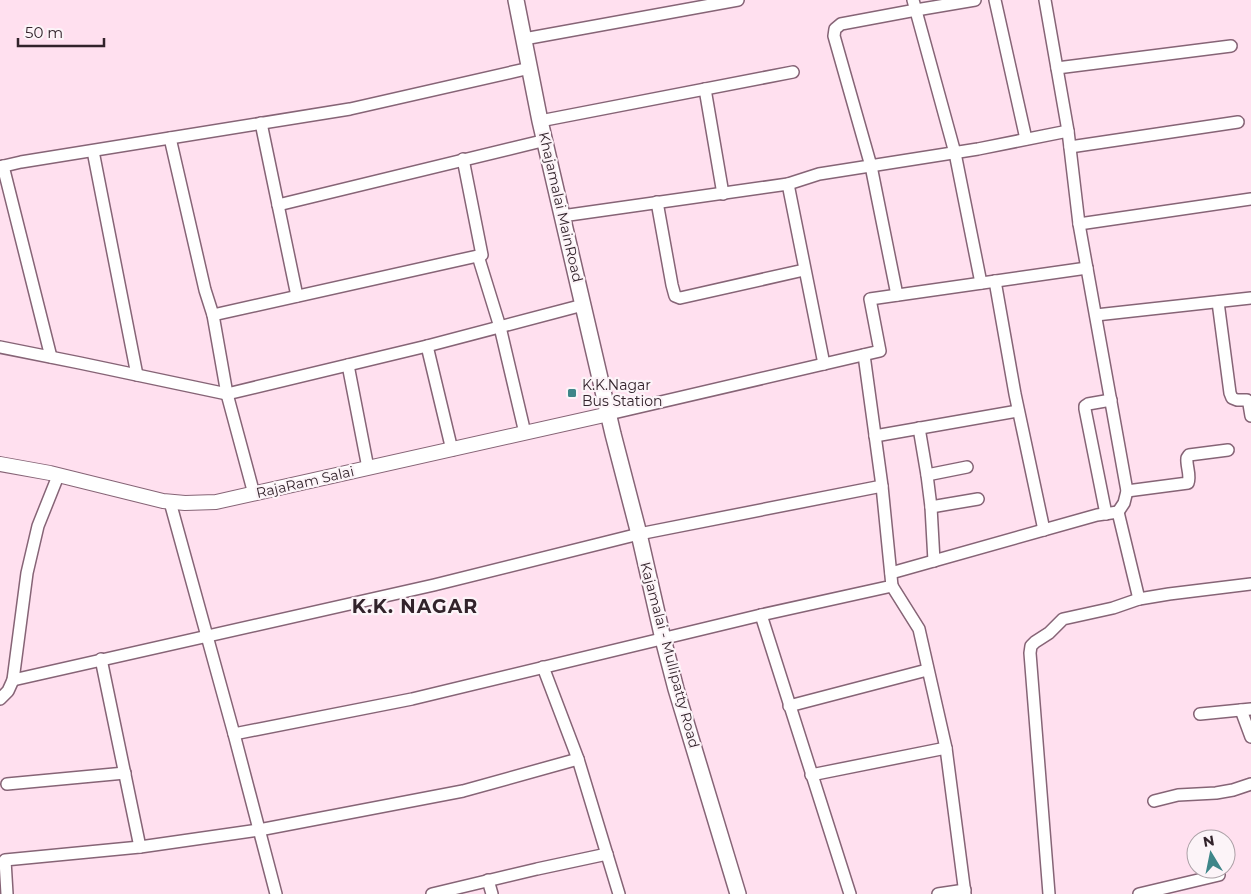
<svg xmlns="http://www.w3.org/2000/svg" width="1251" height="894" font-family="Montserrat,sans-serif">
<rect width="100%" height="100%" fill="#ffe0ef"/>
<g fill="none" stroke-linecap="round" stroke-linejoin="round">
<g stroke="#866476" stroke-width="14">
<g id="minor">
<polyline points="913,0 955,153 981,283"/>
<polyline points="995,0 1026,139"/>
<polyline points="1045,0 1068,131 1079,224 1127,491 1124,503 1118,512"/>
<polyline points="524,39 738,0"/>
<polyline points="1057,68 1231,46"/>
<polyline points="705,89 723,194"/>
<polyline points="540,121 793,72"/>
<polyline points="261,123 297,296"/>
<polyline points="170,138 205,290 213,315 227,394 254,494"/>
<polyline points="1070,147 1238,122"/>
<polyline points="93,151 137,375"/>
<polyline points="3,166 51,357"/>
<polyline points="0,167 21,162 350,109 530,68"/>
<polyline points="788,184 824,364"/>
<polyline points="657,202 672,285 675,296 680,298 804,270"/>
<polyline points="278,205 546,140"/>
<polyline points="562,216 788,184 819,174 978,149 1068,131"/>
<polyline points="1079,224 1251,199"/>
<polyline points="478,256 500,327 525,433"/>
<polyline points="995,281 1015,394 1044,530"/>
<polyline points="897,295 871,166 834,36 835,29 841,24 916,10 975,0"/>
<polyline points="1218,302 1230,393 1232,398 1237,400 1247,400 1249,404 1251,416"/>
<polyline points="213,315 482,255 463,159"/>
<polyline points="1096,315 1251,298"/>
<polyline points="427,346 452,450"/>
<polyline points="0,347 80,363 227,394 427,346 583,305"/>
<polyline points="348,365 368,468"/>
<polyline points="609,414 880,351 870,299 1087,268"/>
<polyline points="919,428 927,475 931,507 934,561"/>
<polyline points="875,436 1018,411"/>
<polyline points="927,475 967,467"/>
<path d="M1127 491 1188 483C1191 475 1186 466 1187 458L1189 455 1228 450"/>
<polyline points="170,502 234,734 276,894"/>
<polyline points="931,507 978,499"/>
<polyline points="1106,514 1085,409 1085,406 1088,404 1111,400"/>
<polyline points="891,573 1097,515 1118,512 1139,599 1169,594 1251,584"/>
<polyline points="892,586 919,629 946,748 965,894"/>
<polyline points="761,615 850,894"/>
<polyline points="101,659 140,847"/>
<polyline points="543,667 578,759 619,894"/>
<polyline points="13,680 434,585 639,534 882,486"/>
<polyline points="0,699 8,691 13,680 27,573 38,526 58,476"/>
<polyline points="789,706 927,670"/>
<polyline points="1241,710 1251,737"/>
<polyline points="1200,714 1251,709"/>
<polyline points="234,734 412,699 761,615 892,586 882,486 864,355"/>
<polyline points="811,775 946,748"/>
<polyline points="7,784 125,773"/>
<polyline points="1154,801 1178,795 1216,793 1233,790 1251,784"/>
<polyline points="488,880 492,894"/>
<polyline points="7,894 5,860 140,847 259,830 463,791 578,759"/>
<polyline points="432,894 537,869 607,854"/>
<polyline points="938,894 965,890"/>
<polyline points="1049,894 1030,653 1031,646 1035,642 1049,633 1063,619 1113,608 1139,599"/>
<polyline points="1139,894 1219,875"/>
</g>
</g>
<g stroke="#866476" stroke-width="16">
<polyline id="tertiary" points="0,464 50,473 163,501 185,503 216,502 609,414"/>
</g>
<g stroke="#866476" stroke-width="18">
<polyline id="secondary" points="516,0 540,121 613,434 639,534 663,639 676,689 738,894"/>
</g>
<use href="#minor" stroke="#fff" stroke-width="11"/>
<use href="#tertiary" stroke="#fff" stroke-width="14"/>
<use href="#secondary" stroke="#fff" stroke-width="15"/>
</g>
<rect fill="#3e8689" stroke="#fcf4f8" stroke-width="2" x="567" y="388" width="10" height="10" rx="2.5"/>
<g text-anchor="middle" stroke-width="4.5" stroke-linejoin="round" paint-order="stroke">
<g font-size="14" fill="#32232b" stroke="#fcf4f8">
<text transform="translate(561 207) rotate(77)" y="5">Khajamalai MainRoad</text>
<text transform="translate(305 482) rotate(-13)" y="5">RajaRam Salai</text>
<text transform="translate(670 655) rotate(75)" y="5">Kajamalai - Mullipatty Road</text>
</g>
<g font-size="14" fill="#32232b" stroke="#fcf4f8" text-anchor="start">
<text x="582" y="390">K.K.Nagar<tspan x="582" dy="16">Bus Station</tspan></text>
</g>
<g font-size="19" font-weight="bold" letter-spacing="1" fill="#32232b" stroke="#fcf4f8">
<text x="415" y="613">K.K. NAGAR</text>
</g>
</g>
<g transform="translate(1211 854) rotate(350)"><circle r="24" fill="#fcf4f8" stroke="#aba0a6"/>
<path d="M0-4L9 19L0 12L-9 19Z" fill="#3e8689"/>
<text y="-8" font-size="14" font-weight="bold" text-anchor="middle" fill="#32232b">N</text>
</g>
<path d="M18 38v8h86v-8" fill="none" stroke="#32232b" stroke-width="2.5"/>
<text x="25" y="38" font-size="15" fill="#32232b" stroke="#fcf4f8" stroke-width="4" paint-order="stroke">50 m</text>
</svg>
